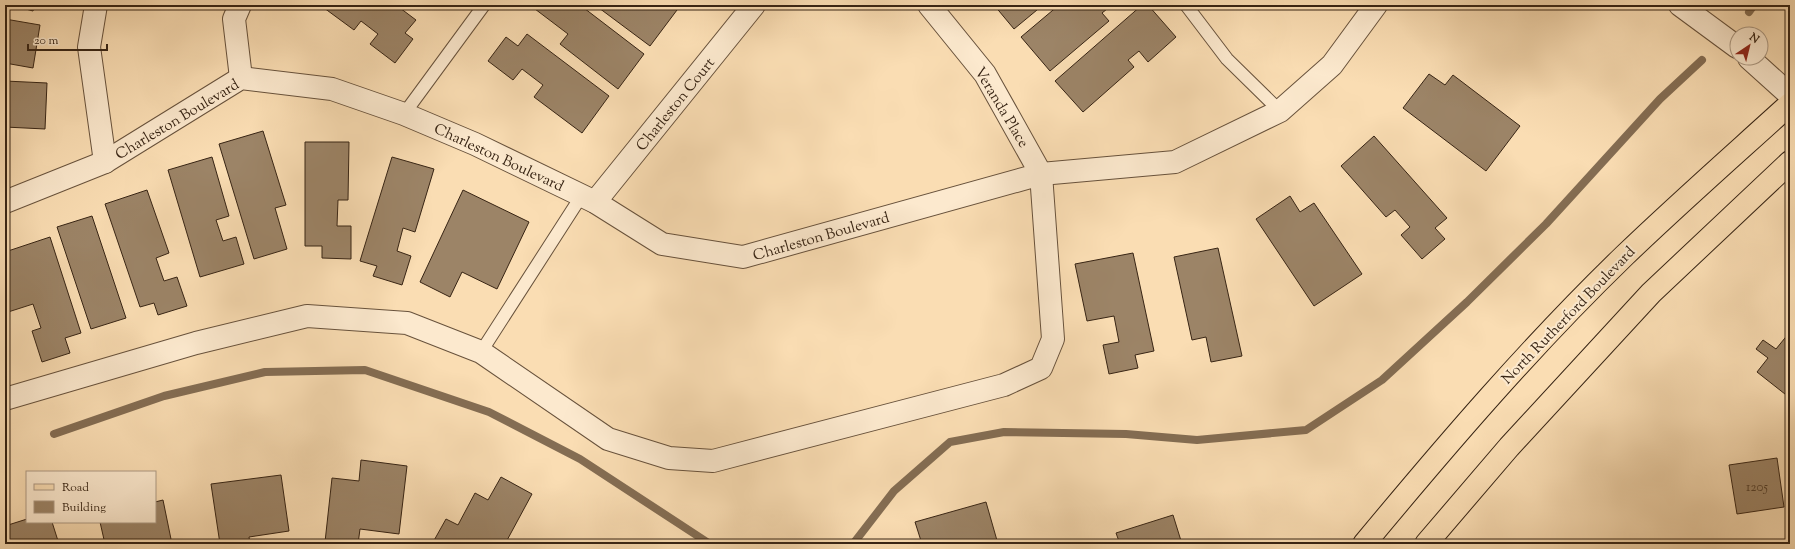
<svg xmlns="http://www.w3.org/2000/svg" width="1795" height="549" font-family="'Sorts Mill Goudy',serif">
<rect width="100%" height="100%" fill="#faddb3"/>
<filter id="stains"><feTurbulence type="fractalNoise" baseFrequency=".005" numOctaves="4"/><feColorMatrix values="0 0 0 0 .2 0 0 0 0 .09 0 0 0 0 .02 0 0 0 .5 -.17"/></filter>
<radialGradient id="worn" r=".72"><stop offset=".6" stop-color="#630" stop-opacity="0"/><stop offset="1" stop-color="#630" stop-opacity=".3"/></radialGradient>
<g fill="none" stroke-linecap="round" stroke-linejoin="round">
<g stroke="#846d53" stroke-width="8">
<polyline points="1749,12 1754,5"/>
<polyline points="54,434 164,396 265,372 365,370 489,412 580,459 710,544"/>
<polyline points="853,544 894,491 950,442 1004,432 1126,434 1197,440 1306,430 1382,380 1467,302 1546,224 1660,99 1702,60"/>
</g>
</g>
<g fill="#9c8467" stroke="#372414">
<polygon points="11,5 35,5 33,11"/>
<polygon points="320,5 396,5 416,20 405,33 413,39 395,63 370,44 378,34 361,21 354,30"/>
<polygon points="538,5 580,5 644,54 618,89 560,44 568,34 535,9"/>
<polygon points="595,5 671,5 677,10 650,46"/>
<polygon points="994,5 1043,5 1014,29"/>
<polygon points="1059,5 1112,5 1102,13 1109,21 1050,71 1021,37"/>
<polygon points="1142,5 1148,5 1176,37 1148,62 1139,51 1128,60 1134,67 1083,112 1055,81"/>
<polygon points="5,19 40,25 33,68 5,63"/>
<polygon points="527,34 609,96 582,133 534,97 543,85 522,69 513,80 488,61 506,37 518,46"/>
<polygon points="1429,74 1445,85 1453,75 1520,126 1486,171 1403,108"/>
<polygon points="5,81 47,83 45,129 5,127"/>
<polygon points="263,131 286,205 275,208 287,249 254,259 219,144"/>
<polygon points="1374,136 1447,218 1435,228 1445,239 1422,259 1401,235 1410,227 1395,210 1386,217 1341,166"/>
<polygon points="305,142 349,142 348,200 338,200 337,226 351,226 351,259 322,258 322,246 305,246"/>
<polygon points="212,157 229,216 216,220 223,241 236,237 244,264 200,277 168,170"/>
<polygon points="392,157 434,169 415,232 403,228 397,251 411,256 402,285 373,276 377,266 360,261"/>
<polygon points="147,190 169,253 156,258 164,281 177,277 187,306 158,315 154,303 140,307 105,204"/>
<polygon points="463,190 529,222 497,289 462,272 450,297 420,282"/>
<polygon points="1290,196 1300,212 1314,203 1362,274 1314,306 1256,219"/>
<polygon points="92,216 126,318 91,329 57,227"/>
<polygon points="50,237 81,333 65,338 70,353 42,362 32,331 41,328 33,304 5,313 5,252"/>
<polygon points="1218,248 1242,356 1211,362 1206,337 1192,340 1174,257"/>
<polygon points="1133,253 1154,351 1135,355 1138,368 1109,374 1103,345 1119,342 1114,316 1087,321 1075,264"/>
<polygon points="1789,333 1790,334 1790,398 1757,372 1768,358 1756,349 1763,340 1776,349"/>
<polygon points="1777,458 1784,507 1737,514 1729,465"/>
<polygon points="361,460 407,466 399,534 360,529 358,544 325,542 332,478 359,481"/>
<polygon points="281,475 289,531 249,537 250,544 220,544 211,484"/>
<polygon points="501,477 532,494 505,544 432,544 446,519 458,525 475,493 488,500"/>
<polygon points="163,500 172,544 105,544 100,522 155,522 155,502"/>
<polygon points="986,502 998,544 922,544 915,522"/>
<polygon points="1173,515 1182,544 1120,544 1116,533"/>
<polygon points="27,519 27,522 52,522 59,544 5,544 5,526"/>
</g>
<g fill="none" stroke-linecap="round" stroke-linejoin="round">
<g stroke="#68523c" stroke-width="14">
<g id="lane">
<polyline points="1186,5 1227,59 1280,111"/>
<polyline points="404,114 484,5"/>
<polyline points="481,352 582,195"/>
</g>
</g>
<g stroke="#68523c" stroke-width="24">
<g id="street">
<polyline points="96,5 89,47 105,162"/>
<polyline points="240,5 234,19 241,78"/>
<polyline points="1680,5 1737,47"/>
<polyline points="1749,58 1790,95"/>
<polyline points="5,202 105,162 241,78 332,89 404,114 475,144 595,202 662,244 743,257 1041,174 1175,162 1280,111 1332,65 1376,5"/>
<polyline points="595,202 754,5"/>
<polyline points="5,399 196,343 307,316 407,323 481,352 608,439 669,458 713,461 1004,385 1041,368 1053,339 1041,174 985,74 929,5"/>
</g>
</g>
<g stroke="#372414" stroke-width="24">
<g id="primary">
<path d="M1364 544C1447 444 1531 346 1624 256 1678 204 1735 154 1790 104"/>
<polyline points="1426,544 1509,447 1651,293 1790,162"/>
</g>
</g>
<use href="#lane" stroke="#fce9ce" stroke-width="12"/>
<use href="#street" stroke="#fce9ce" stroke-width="22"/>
<use href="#primary" stroke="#faddb3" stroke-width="22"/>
</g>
<g text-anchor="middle" stroke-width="4" stroke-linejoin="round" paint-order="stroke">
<g font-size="13" fill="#503c29">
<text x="1757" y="491">1205</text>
</g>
<g font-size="15" fill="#372414" stroke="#fce9ce">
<text transform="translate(675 104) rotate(-51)" y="5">Charleston Court</text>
<text transform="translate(1002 107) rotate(59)" y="5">Veranda Place</text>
<text transform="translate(177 119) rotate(-31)" y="5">Charleston Boulevard</text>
<text transform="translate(499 157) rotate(25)" y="5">Charleston Boulevard</text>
<text transform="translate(821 236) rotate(-16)" y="5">Charleston Boulevard</text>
<text transform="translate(1568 315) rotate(-46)" y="5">North Rutherford Boulevard</text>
</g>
</g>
<rect width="1795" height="549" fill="none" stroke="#faddb3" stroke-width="20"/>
<rect x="6" y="6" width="1783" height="537" fill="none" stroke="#372414" stroke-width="2"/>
<rect x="10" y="10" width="1775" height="529" fill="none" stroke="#372414"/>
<rect x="26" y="471" width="130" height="52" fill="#fce9ce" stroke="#ad9a84"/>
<rect x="34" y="484" width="20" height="6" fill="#faddb3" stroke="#ad9a84"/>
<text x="62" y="491" font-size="12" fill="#372414">Road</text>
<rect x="34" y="501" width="20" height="12" fill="#9c8467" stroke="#ad9a84"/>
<text x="62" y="511" font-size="12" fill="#372414">Building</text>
<g transform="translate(1749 46) rotate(35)"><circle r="19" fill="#fce9ce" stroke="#ad9a84"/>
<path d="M0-3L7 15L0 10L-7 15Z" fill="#8f2418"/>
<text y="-6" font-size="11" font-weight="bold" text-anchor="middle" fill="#372414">N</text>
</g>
<path d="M28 44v6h79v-6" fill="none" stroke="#372414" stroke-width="2"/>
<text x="34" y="44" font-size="12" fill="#372414" stroke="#fce9ce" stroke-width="3" paint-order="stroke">20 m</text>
<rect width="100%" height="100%" filter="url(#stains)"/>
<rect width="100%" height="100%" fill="url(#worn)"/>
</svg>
